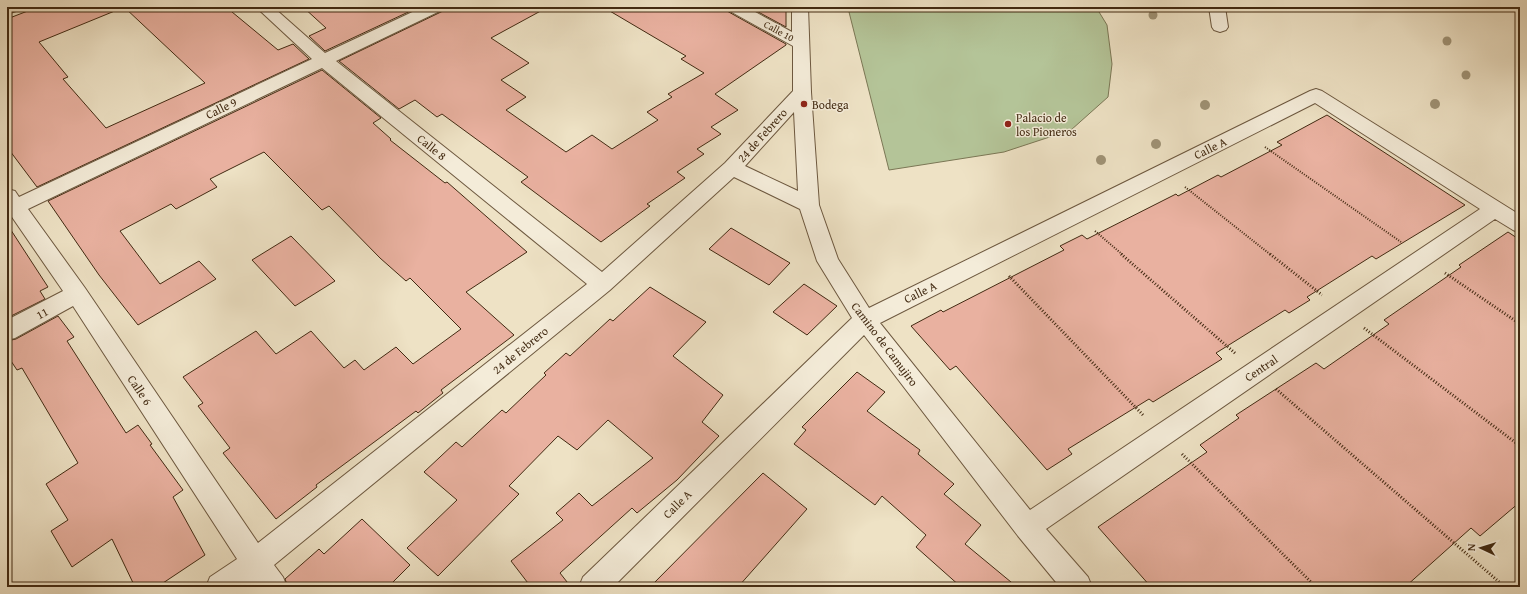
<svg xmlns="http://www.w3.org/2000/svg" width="1527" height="594" font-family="'Gentium Book Plus',serif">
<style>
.green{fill:#b4c498;stroke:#7b7755}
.building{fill:#e9b1a0;stroke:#422a12}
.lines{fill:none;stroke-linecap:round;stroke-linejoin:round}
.minor-casing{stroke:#6d583f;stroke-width:2}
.path-far1{stroke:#422a12;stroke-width:2;stroke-dasharray:1 1.5;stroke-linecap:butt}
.path{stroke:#422a12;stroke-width:3;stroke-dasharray:1 2;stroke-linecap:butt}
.minor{fill:#f4ecd9;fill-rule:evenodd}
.tree{fill:#9f9275}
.poi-dot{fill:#8f2418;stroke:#f4ecd9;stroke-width:1.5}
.labels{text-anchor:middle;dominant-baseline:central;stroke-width:3;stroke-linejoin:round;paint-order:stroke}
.far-street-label{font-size:10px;fill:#422a12;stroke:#f4ecd9}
.poi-label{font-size:12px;fill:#422a12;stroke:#f4ecd9;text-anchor:start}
.street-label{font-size:12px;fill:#422a12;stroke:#f4ecd9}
</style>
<rect width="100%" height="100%" fill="#eee2c5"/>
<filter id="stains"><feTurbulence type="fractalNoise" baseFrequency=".005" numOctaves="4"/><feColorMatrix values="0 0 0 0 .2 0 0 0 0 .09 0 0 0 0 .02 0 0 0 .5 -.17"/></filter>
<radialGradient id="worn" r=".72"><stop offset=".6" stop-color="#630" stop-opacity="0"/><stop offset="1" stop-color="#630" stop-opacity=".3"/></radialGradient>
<!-- green -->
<path class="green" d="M 851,7 L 1096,7 L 1107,25 L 1112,64 L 1108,97 L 1071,130 L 1004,152 L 889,170 L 849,12 Z"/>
<!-- building -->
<path class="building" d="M 38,7 L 122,7 L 122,8 L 39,42 L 68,77 L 63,79 L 106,128 L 205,83 L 124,7 L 226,7 L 278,50 L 293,44 L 309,59 L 37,187 L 7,147 L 7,19 Z
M 303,7 L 419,7 L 325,51 L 309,36 L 326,28 Z
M 445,7 L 548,7 L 491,38 L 529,63 L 501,80 L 526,97 L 506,110 L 566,152 L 592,135 L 612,149 L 658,120 L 647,112 L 672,97 L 668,94 L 704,73 L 681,59 L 686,56 L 603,7 L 725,7 L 727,11 L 786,44 L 786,45 L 715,94 L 738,110 L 711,127 L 721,134 L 697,149 L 704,154 L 677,172 L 685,178 L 647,204 L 650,206 L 601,242 L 521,182 L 528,177 L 442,114 L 437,117 L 415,100 L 399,109 L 339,61 L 443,11 Z
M 749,7 L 786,7 L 786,27 Z
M 322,70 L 381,118 L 373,123 L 391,139 L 390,140 L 445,183 L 447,182 L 527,252 L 466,292 L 514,335 L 441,390 L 443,393 L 418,413 L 416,411 L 377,440 L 316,485 L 317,487 L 276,519 L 223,453 L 230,448 L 198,406 L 203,403 L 183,377 L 256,331 L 276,354 L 311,331 L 344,368 L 355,360 L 364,370 L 396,347 L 413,364 L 461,329 L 410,278 L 406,281 L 380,258 L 329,206 L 322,210 L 264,152 L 210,179 L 217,187 L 176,209 L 171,204 L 120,231 L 160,284 L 199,261 L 216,279 L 138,325 L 99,275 L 48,201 Z
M 1327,115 L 1465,205 L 1376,259 L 1372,256 L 1307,297 L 1310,300 L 1289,313 L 1285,310 L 1216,353 L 1222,359 L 1153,402 L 1149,399 L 1068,449 L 1072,454 L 1047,470 L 956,366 L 950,370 L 911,326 L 941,310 L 943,312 L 1064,250 L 1060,246 L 1082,235 L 1087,239 L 1176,194 L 1178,196 L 1218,175 L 1221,177 L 1282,145 L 1277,142 Z
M 7,224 L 48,287 L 40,291 L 45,299 L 7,318 Z
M 731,228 L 790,263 L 769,285 L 709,249 Z
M 1508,232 L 1520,240 L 1520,502 L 1480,536 L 1471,528 L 1405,587 L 1151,587 L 1098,527 L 1207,452 L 1200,445 L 1239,418 L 1236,415 L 1316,363 L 1324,369 L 1389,324 L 1384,320 L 1461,267 L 1459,265 Z
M 291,236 L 335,281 L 295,306 L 252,260 Z
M 804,284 L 837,306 L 807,335 L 773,312 Z
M 650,287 L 706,322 L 673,356 L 723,395 L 702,422 L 719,436 L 677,480 L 637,513 L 632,508 L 560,573 L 571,587 L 531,587 L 511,561 L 563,520 L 556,513 L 579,493 L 592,506 L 653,458 L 608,420 L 577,450 L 558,436 L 509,486 L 519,494 L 438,576 L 407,548 L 457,500 L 424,472 L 456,442 L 462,447 L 502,410 L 506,413 L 546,375 L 544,373 L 566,353 L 570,356 L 610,319 L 613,321 Z
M 58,316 L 74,337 L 67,341 L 126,433 L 138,425 L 152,444 L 150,445 L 183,490 L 173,497 L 205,555 L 157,587 L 135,587 L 112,539 L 72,567 L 51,531 L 68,520 L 46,484 L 78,463 L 22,368 L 17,370 L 7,355 L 7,341 L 16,339 Z
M 857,372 L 885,392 L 867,411 L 920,450 L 918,454 L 954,484 L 944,494 L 981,525 L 965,544 L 1017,587 L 961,587 L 916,547 L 926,535 L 882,496 L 875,505 L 794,444 L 806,430 L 802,427 Z
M 763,473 L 807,509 L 738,587 L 650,587 Z
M 362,519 L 410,565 L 388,587 L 288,587 L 285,579 L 319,549 L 324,554 Z"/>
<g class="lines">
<defs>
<path id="minor" d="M 7,7 L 21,7 L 19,10 L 7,14 Z
M 256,7 L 273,7 L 325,53 L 423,7 L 444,7 L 442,10 L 336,61 L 602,272 L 725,163 L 793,91 L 793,46 L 728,10 L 726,7 L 746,7 L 792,32 L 792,7 L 808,7 L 811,92 L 819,205 L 838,259 L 869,308 L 1310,91 L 1316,89 L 1322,91 L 1520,215 L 1520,233 L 1513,230 L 1495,219 L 1046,529 L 1088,577 L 1092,587 L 1060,587 L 1018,536 L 864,335 L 613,587 L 579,587 L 583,577 L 852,318 L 817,261 L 800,209 L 734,177 L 610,290 L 274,565 L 283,577 L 287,587 L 256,587 L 252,582 L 244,587 L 206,587 L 210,577 L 237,559 L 73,306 L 15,338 L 7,340 L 7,320 L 63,291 L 12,217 L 7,218 L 7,189 L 15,191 L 19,197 L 312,59 ZM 322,68 L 587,284 L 258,543 L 85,288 L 28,209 ZM 1315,103 L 1480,209 L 1030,510 L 880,323 ZM 794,112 L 798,191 L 745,166 Z
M 1209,7 L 1225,7 L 1228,27 L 1226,30 L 1220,32 L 1214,30 L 1212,27 Z"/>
</defs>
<!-- minor casing -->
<use href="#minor" class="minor-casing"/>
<!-- path-far1 -->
<path class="path-far1" d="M 1265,147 L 1401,242
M 1185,187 L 1271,255
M 1095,231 L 1123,255"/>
<!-- path -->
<path class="path" d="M 1121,254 L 1236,354
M 1270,254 L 1322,295
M 1445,273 L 1520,324
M 1009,276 L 1143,415
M 1364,328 L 1520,446
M 1276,389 L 1505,587
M 1182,454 L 1316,587"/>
<!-- minor -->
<use href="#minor" class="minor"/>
</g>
<!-- trees -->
<g class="tree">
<circle cx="1153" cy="15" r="4.5"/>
<circle cx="1447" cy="41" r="4.5"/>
<circle cx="1466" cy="75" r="4.5"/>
<circle cx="1435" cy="104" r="5"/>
<circle cx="1205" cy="105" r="5"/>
<circle cx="1156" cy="144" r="5"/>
<circle cx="1101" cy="160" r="5"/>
</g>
<!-- markers -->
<g class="poi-dot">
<circle cx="804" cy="104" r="4"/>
<circle cx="1008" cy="124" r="4"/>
</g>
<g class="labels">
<!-- far-street labels -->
<g class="far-street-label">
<text transform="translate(779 31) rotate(28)">Calle 10</text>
</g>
<!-- poi labels -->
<g class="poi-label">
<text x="812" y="104">Bodega</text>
<text x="1016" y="117">Palacio de<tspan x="1016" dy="14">los Pioneros</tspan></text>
</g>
<!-- street labels -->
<g class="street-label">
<text transform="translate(221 108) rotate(-26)">Calle 9</text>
<text transform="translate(762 135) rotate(-48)">24 de Febrero</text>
<text transform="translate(432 147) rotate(39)">Calle 8</text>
<text transform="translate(1210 148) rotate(-26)">Calle A</text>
<text transform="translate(920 292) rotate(-26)">Calle A</text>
<text transform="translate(42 313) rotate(-28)">11</text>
<text transform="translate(885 344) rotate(53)">Camino de Camujiro</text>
<text transform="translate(520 350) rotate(-39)">24 de Febrero</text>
<text transform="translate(1261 368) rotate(-34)">Central</text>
<text transform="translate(140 390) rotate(56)">Calle 6</text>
<text transform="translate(677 504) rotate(-45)">Calle A</text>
</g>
</g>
<!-- margin -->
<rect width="1527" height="594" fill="none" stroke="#eee2c5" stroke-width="24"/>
<rect x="8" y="8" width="1511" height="578" fill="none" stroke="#422a12" stroke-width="2"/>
<rect x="12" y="12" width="1503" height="570" fill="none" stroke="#422a12"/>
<!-- north arrow -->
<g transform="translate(1481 548) rotate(274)" stroke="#f4ecd9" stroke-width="3" paint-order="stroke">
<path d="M0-3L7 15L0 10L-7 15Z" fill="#422a12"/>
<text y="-6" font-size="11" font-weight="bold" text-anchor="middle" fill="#422a12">N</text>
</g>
<rect width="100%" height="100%" filter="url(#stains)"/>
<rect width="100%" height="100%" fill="url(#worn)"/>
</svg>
